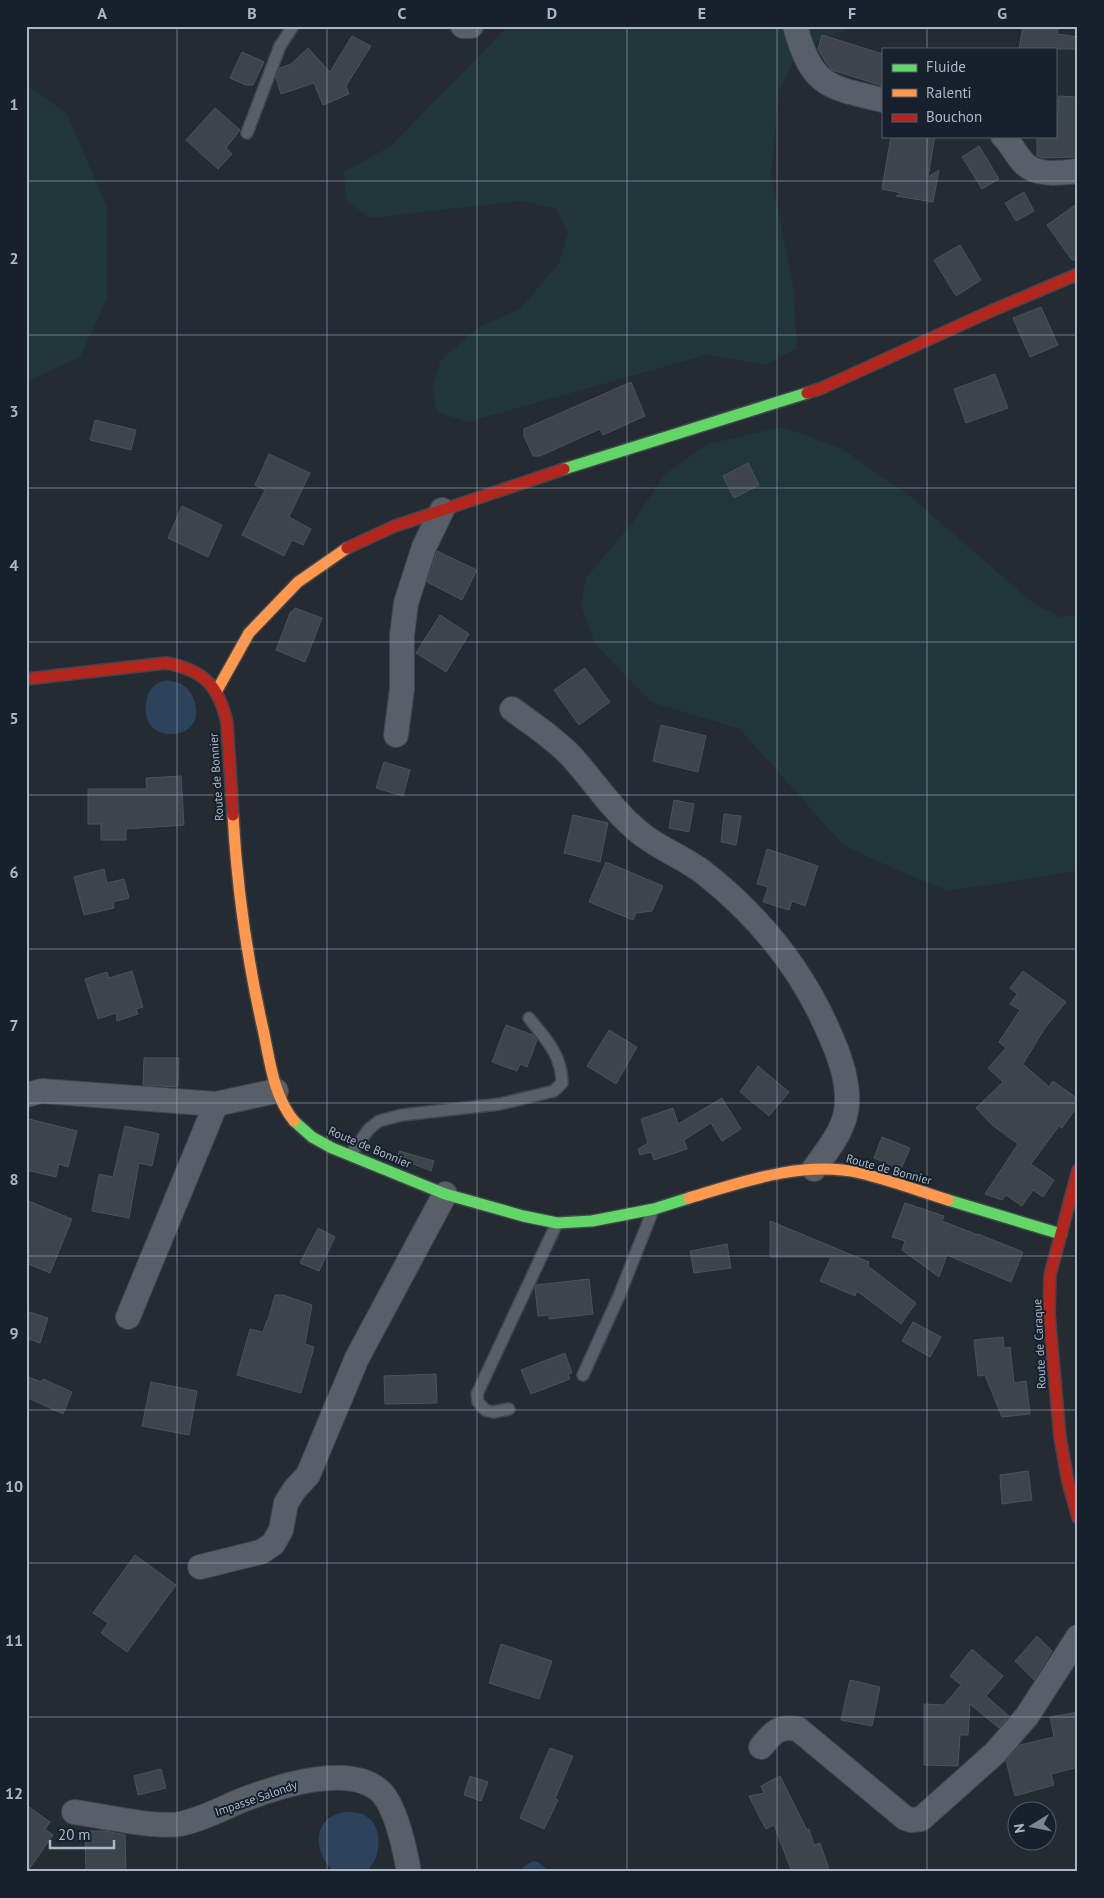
<svg xmlns="http://www.w3.org/2000/svg" width="1104" height="1898" font-family="'PT Sans',sans-serif">
<style>
.green{fill:#213638}
.water{fill:#2c435b}
.building{fill:#3e444b;stroke:#4b525a}
.lines{fill:none;stroke-linecap:round;stroke-linejoin:round}
.lane-casing{stroke:#40464c;stroke-width:14}
.street-casing{stroke:#40464c;stroke-width:26}
.fast-casing{stroke:#40464c;stroke-width:14}
.slow-casing{stroke:#40464c;stroke-width:14}
.jam-casing{stroke:#40464c;stroke-width:14}
.lane{stroke:#585f68;stroke-width:11}
.street{stroke:#585f68;stroke-width:24}
.fast{stroke:#63d668;stroke-width:11}
.slow{stroke:#ff974d;stroke-width:11}
.jam{stroke:#b3261e;stroke-width:11}
.grid{fill:none;stroke:#abb7c6;stroke-width:1;stroke-opacity:0.55}
.labels{text-anchor:middle;dominant-baseline:central;stroke-width:4;stroke-linejoin:round;paint-order:stroke}
.street-label{font-size:12px;fill:#abb7c6;stroke:#17212d}
.neatline{fill:none;stroke:#abb7c6;stroke-width:2}
.grid-label{font-size:16px;text-anchor:middle;font-weight:bold;fill:#abb7c6}
</style>
<rect width="100%" height="100%" fill="#242b32"/>
<!-- green -->
<path class="green" d="M 508,26 L 853,26 L 799,50 L 779,90 L 771,175 L 794,291 L 797,348 L 766,365 L 706,355 L 468,422 L 437,412 L 432,387 L 441,360 L 477,328 L 520,309 L 559,263 L 568,232 L 556,208 L 519,201 L 370,218 L 346,201 L 344,172 L 392,145 Z
M 26,84 L 67,114 L 107,207 L 107,299 L 80,357 L 26,382 Z
M 782,427 L 841,448 L 910,496 L 1032,602 L 1060,617 L 1078,615 L 1078,871 L 948,891 L 890,867 L 843,845 L 740,729 L 651,702 L 595,644 L 581,605 L 586,578 L 633,522 L 665,474 L 708,444 Z"/>
<!-- water -->
<path class="water" d="M 168,680 C 173,682 179,682 183,685 C 196,694 202,717 189,728 C 180,736 162,736 153,728 C 142,719 144,694 154,686 C 158,682 163,681 168,680 Z
M 344,1812 C 354,1812 363,1812 370,1819 C 384,1832 380,1862 365,1872 L 334,1872 C 319,1858 311,1833 329,1818 C 333,1815 340,1813 344,1812 Z
M 533,1861 L 538,1862 L 550,1872 L 519,1872 L 523,1867 Z"/>
<!-- building -->
<path class="building" d="M 1023,26 L 1040,26 L 1058,29 L 1057,34 L 1078,37 L 1078,49 L 1019,49 Z
M 822,35 L 883,54 L 883,86 L 832,70 L 826,63 L 818,49 Z
M 352,36 L 371,46 L 346,86 L 349,94 L 323,105 L 314,83 L 281,94 L 276,78 L 280,68 L 291,64 L 308,48 L 330,72 Z
M 242,52 L 264,62 L 253,85 L 246,85 L 230,78 Z
M 1059,96 L 1078,97 L 1076,157 L 1043,158 L 1037,156 L 1037,136 L 1056,135 Z
M 215,108 L 240,130 L 226,148 L 232,154 L 218,169 L 186,140 Z
M 891,136 L 935,136 L 928,177 L 939,170 L 933,202 L 896,196 L 901,193 L 882,189 Z
M 979,146 L 999,179 L 982,189 L 962,157 Z
M 1024,192 L 1034,211 L 1016,221 L 1005,203 Z
M 1078,203 L 1078,259 L 1072,260 L 1047,225 Z
M 960,245 L 981,280 L 956,296 L 934,260 Z
M 1041,307 L 1058,345 L 1030,357 L 1013,318 Z
M 995,374 L 1008,408 L 966,423 L 954,389 Z
M 631,382 L 645,416 L 603,435 L 600,429 L 540,456 L 533,456 L 524,436 L 524,429 Z
M 95,420 L 136,430 L 131,450 L 90,440 Z
M 269,454 L 310,473 L 289,517 L 311,529 L 303,545 L 292,540 L 284,556 L 242,535 L 265,490 L 255,485 Z
M 748,463 L 759,485 L 734,498 L 723,476 Z
M 182,506 L 222,525 L 208,557 L 168,538 Z
M 437,551 L 477,570 L 462,600 L 427,582 Z
M 295,608 L 322,618 L 305,662 L 276,650 L 290,613 Z
M 440,615 L 469,634 L 446,672 L 416,653 Z
M 585,668 L 610,702 L 579,725 L 554,690 Z
M 661,725 L 706,736 L 698,772 L 653,761 Z
M 384,762 L 410,770 L 403,796 L 376,788 Z
M 181,776 L 184,825 L 126,829 L 126,840 L 101,840 L 101,824 L 88,824 L 88,789 L 147,789 L 146,778 Z
M 674,800 L 694,804 L 689,832 L 669,828 Z
M 724,814 L 741,816 L 736,845 L 721,842 Z
M 573,815 L 608,823 L 600,862 L 564,853 Z
M 767,849 L 818,866 L 805,906 L 792,901 L 789,910 L 763,902 L 768,887 L 757,884 Z
M 606,862 L 663,886 L 652,911 L 636,913 L 633,920 L 589,902 Z
M 104,869 L 107,883 L 124,879 L 129,898 L 113,902 L 114,908 L 84,915 L 74,877 Z
M 132,971 L 143,1007 L 136,1009 L 138,1014 L 117,1021 L 116,1013 L 98,1019 L 85,979 L 107,972 L 109,978 Z
M 1023,971 L 1066,1002 L 1045,1028 L 1023,1064 L 1049,1087 L 1053,1081 L 1078,1099 L 1078,1105 L 1062,1128 L 1059,1126 L 1031,1164 L 1054,1180 L 1043,1197 L 1033,1190 L 1022,1206 L 1006,1195 L 1002,1200 L 985,1194 L 1018,1144 L 992,1125 L 976,1108 L 1003,1082 L 988,1068 L 1006,1048 L 999,1042 L 1020,1010 L 1010,1004 L 1017,994 L 1010,988 Z
M 506,1025 L 533,1035 L 537,1040 L 527,1067 L 520,1064 L 517,1071 L 492,1062 Z
M 609,1030 L 637,1047 L 616,1084 L 587,1066 Z
M 144,1058 L 179,1058 L 178,1087 L 143,1085 Z
M 758,1066 L 789,1092 L 769,1116 L 740,1092 Z
M 722,1098 L 741,1129 L 722,1141 L 711,1123 L 684,1140 L 687,1149 L 654,1160 L 651,1152 L 640,1155 L 638,1149 L 648,1143 L 641,1119 L 673,1108 L 678,1124 Z
M 29,1119 L 77,1131 L 68,1167 L 59,1164 L 56,1177 L 26,1170 L 26,1129 Z
M 125,1126 L 159,1134 L 152,1166 L 139,1163 L 129,1218 L 92,1211 L 99,1174 L 113,1177 Z
M 882,1137 L 910,1148 L 901,1169 L 874,1158 Z
M 399,1151 L 434,1161 L 431,1171 L 398,1158 Z
M 26,1200 L 72,1219 L 50,1273 L 26,1263 Z
M 905,1203 L 944,1216 L 942,1221 L 978,1235 L 978,1234 L 1023,1252 L 1011,1282 L 947,1255 L 939,1277 L 902,1250 L 905,1241 L 892,1237 Z
M 770,1221 L 869,1262 L 868,1266 L 916,1303 L 901,1324 L 857,1291 L 855,1296 L 820,1281 L 831,1257 L 770,1257 Z
M 318,1228 L 335,1237 L 319,1271 L 300,1263 Z
M 727,1244 L 731,1268 L 694,1273 L 690,1251 Z
M 589,1279 L 593,1314 L 549,1319 L 549,1315 L 538,1316 L 535,1288 L 536,1285 Z
M 275,1295 L 283,1295 L 312,1305 L 305,1344 L 314,1347 L 301,1393 L 237,1375 L 250,1329 L 263,1332 L 267,1320 L 268,1320 Z
M 26,1311 L 48,1318 L 40,1343 L 26,1338 Z
M 913,1322 L 941,1337 L 930,1357 L 902,1341 Z
M 1003,1337 L 1004,1348 L 1010,1347 L 1014,1383 L 1026,1381 L 1030,1414 L 1002,1417 L 985,1375 L 978,1376 L 974,1340 Z
M 565,1353 L 572,1373 L 568,1374 L 570,1379 L 531,1394 L 521,1370 Z
M 436,1374 L 437,1403 L 385,1404 L 384,1376 Z
M 26,1376 L 41,1382 L 43,1379 L 72,1392 L 63,1414 L 26,1397 Z
M 151,1382 L 197,1391 L 189,1435 L 142,1426 Z
M 1028,1471 L 1032,1500 L 1002,1504 L 1000,1475 Z
M 135,1555 L 176,1585 L 127,1652 L 101,1633 L 108,1623 L 93,1613 Z
M 1037,1636 L 1052,1651 L 1034,1680 L 1015,1661 Z
M 501,1644 L 552,1661 L 539,1699 L 489,1683 Z
M 972,1649 L 1003,1676 L 986,1696 L 1009,1716 L 999,1728 L 970,1704 L 968,1735 L 960,1735 L 958,1766 L 924,1765 L 924,1704 L 944,1705 L 961,1685 L 950,1676 Z
M 850,1680 L 880,1687 L 872,1726 L 841,1720 Z
M 1078,1712 L 1078,1767 L 1051,1774 L 1054,1785 L 1015,1796 L 1006,1761 L 1020,1745 L 1054,1737 L 1050,1717 Z
M 550,1748 L 573,1756 L 555,1799 L 558,1800 L 544,1829 L 520,1818 Z
M 161,1769 L 166,1788 L 138,1795 L 134,1776 Z
M 470,1776 L 488,1782 L 481,1801 L 464,1795 Z
M 780,1776 L 807,1830 L 809,1829 L 814,1845 L 820,1843 L 830,1872 L 792,1872 L 774,1825 L 766,1829 L 760,1818 L 749,1796 L 764,1793 L 761,1786 Z
M 26,1805 L 50,1822 L 45,1829 L 53,1835 L 27,1872 Z
M 85,1831 L 105,1831 L 125,1835 L 126,1872 L 86,1872 Z"/>
<g class="lines">
<defs>
<path id="lane" d="M 247,133 L 280,46 L 293,26
M 350,1155 L 369,1129 L 379,1121 L 402,1115 L 500,1104 L 554,1091 L 562,1083 C 562,1055 545,1038 529,1018
M 583,1375 L 619,1296 L 653,1210
M 509,1409 L 493,1412 L 485,1410 L 478,1402 L 477,1394 L 557,1223"/>
<path id="street" d="M 463,26 L 471,26
M 795,26 C 812,86 826,87 883,100
M 1003,136 C 1011,144 1015,153 1022,161 C 1034,177 1061,173 1078,171
M 512,709 C 532,724 554,738 571,756 C 594,781 612,810 639,832 C 658,848 683,857 703,872 C 759,916 804,972 831,1037 C 840,1057 848,1080 847,1103 C 846,1129 828,1149 814,1169
M 396,735 L 402,689 L 402,635 L 406,603 L 424,547 L 442,510
M 26,1095 L 42,1091 L 216,1104 L 276,1091
M 128,1317 L 216,1104
M 200,1567 L 261,1552 L 273,1544 L 281,1530 L 286,1503 L 295,1489 L 308,1475 L 357,1358 L 445,1194
M 761,1747 C 774,1732 777,1726 798,1729 L 905,1818 L 911,1820 L 921,1819 L 995,1753 L 1027,1716 L 1078,1637
M 74,1812 C 103,1816 153,1828 180,1824 C 201,1820 221,1809 240,1801 C 276,1787 351,1761 382,1793 C 397,1810 405,1850 409,1872"/>
<path id="fast" d="M 564,469 L 807,393
M 294,1121 L 312,1137 L 332,1148 L 445,1194 L 523,1216 L 557,1223 L 592,1221 L 654,1209 L 689,1198
M 948,1200 L 1061,1234"/>
<path id="slow" d="M 216,692 L 249,633 L 298,582 L 347,548
M 233,815 C 237,887 247,959 263,1029 C 270,1061 273,1095 294,1121
M 689,1198 C 742,1182 804,1160 860,1173 C 890,1180 919,1191 948,1200"/>
<path id="jam" d="M 807,393 L 822,388 L 991,311 L 1078,274
M 347,548 L 395,526 L 564,469
M 26,679 L 166,663 C 204,670 219,686 227,723 L 233,815
M 1078,1170 L 1050,1275 L 1049,1314 L 1060,1437 L 1068,1482 L 1078,1518"/>
</defs>
<!-- lane casing -->
<use href="#lane" class="lane-casing"/>
<!-- street casing -->
<use href="#street" class="street-casing"/>
<!-- fast casing -->
<use href="#fast" class="fast-casing"/>
<!-- slow casing -->
<use href="#slow" class="slow-casing"/>
<!-- jam casing -->
<use href="#jam" class="jam-casing"/>
<!-- lane -->
<use href="#lane" class="lane"/>
<!-- street -->
<use href="#street" class="street"/>
<!-- fast -->
<use href="#fast" class="fast"/>
<!-- slow -->
<use href="#slow" class="slow"/>
<!-- jam -->
<use href="#jam" class="jam"/>
</g>
<!-- grid -->
<path class="grid" d="M 177,26 L 177,1872M 327,26 L 327,1872M 477,26 L 477,1872M 627,26 L 627,1872M 777,26 L 777,1872M 927,26 L 927,49M 927,136 L 927,1872M 26,181 L 1078,181M 26,335 L 1078,335M 26,488 L 1078,488M 26,642 L 1078,642M 26,795 L 1078,795M 26,949 L 1078,949M 26,1103 L 1078,1103M 26,1256 L 1078,1256M 26,1410 L 1078,1410M 26,1563 L 1078,1563M 26,1717 L 1078,1717"/>
<g class="labels">
<!-- street labels -->
<g class="street-label">
<text transform="translate(216 777) rotate(-94)">Route de Bonnier</text>
<text transform="translate(370 1147) rotate(23)">Route de Bonnier</text>
<text transform="translate(889 1169) rotate(15)">Route de Bonnier</text>
<text transform="translate(1039 1344) rotate(-93)">Route de Caraque</text>
<text transform="translate(256 1798) rotate(-19)">Impasse Salondy</text>
</g>
</g>
<!-- border -->
<rect width="1104" height="1898" fill="none" stroke="#17212d" stroke-width="55"/>
<!-- legend -->
<rect x="882" y="48" width="175" height="90" fill="#17212d" stroke="#525d6a"/>
<rect x="892" y="64" width="25" height="8" fill="#63d668" stroke="#525d6a"/>
<text x="926" y="72" font-size="15" fill="#abb7c6">Fluide</text>
<rect x="892" y="89" width="25" height="8" fill="#ff974d" stroke="#525d6a"/>
<text x="926" y="98" font-size="15" fill="#abb7c6">Ralenti</text>
<rect x="892" y="114" width="25" height="8" fill="#b3261e" stroke="#525d6a"/>
<text x="926" y="122" font-size="15" fill="#abb7c6">Bouchon</text>
<!-- north arrow -->
<g transform="translate(1032 1826) rotate(260)"><circle r="24" fill="#17212d" stroke="#525d6a"/>
<path d="M0-4L9 19L0 12L-9 19Z" fill="#7c8692"/>
<text y="-8" font-size="14" font-weight="bold" text-anchor="middle" fill="#abb7c6">N</text>
</g>
<!-- scale -->
<path d="M50 1840v8h64v-8" fill="none" stroke="#abb7c6" stroke-width="2.5"/>
<text x="58" y="1840" font-size="15" fill="#abb7c6" stroke="#17212d" stroke-width="4" paint-order="stroke">20 m</text>
<rect x="28" y="28" width="1048" height="1842" class="neatline"/>
<g class="grid-label">
<text x="102" y="19">A</text>
<text x="252" y="19">B</text>
<text x="402" y="19">C</text>
<text x="552" y="19">D</text>
<text x="702" y="19">E</text>
<text x="852" y="19">F</text>
<text x="1002" y="19">G</text>
<text x="14" y="110">1</text>
<text x="14" y="264">2</text>
<text x="14" y="417">3</text>
<text x="14" y="571">4</text>
<text x="14" y="724">5</text>
<text x="14" y="878">6</text>
<text x="14" y="1031">7</text>
<text x="14" y="1185">8</text>
<text x="14" y="1339">9</text>
<text x="14" y="1492">10</text>
<text x="14" y="1646">11</text>
<text x="14" y="1799">12</text>
</g>
</svg>
